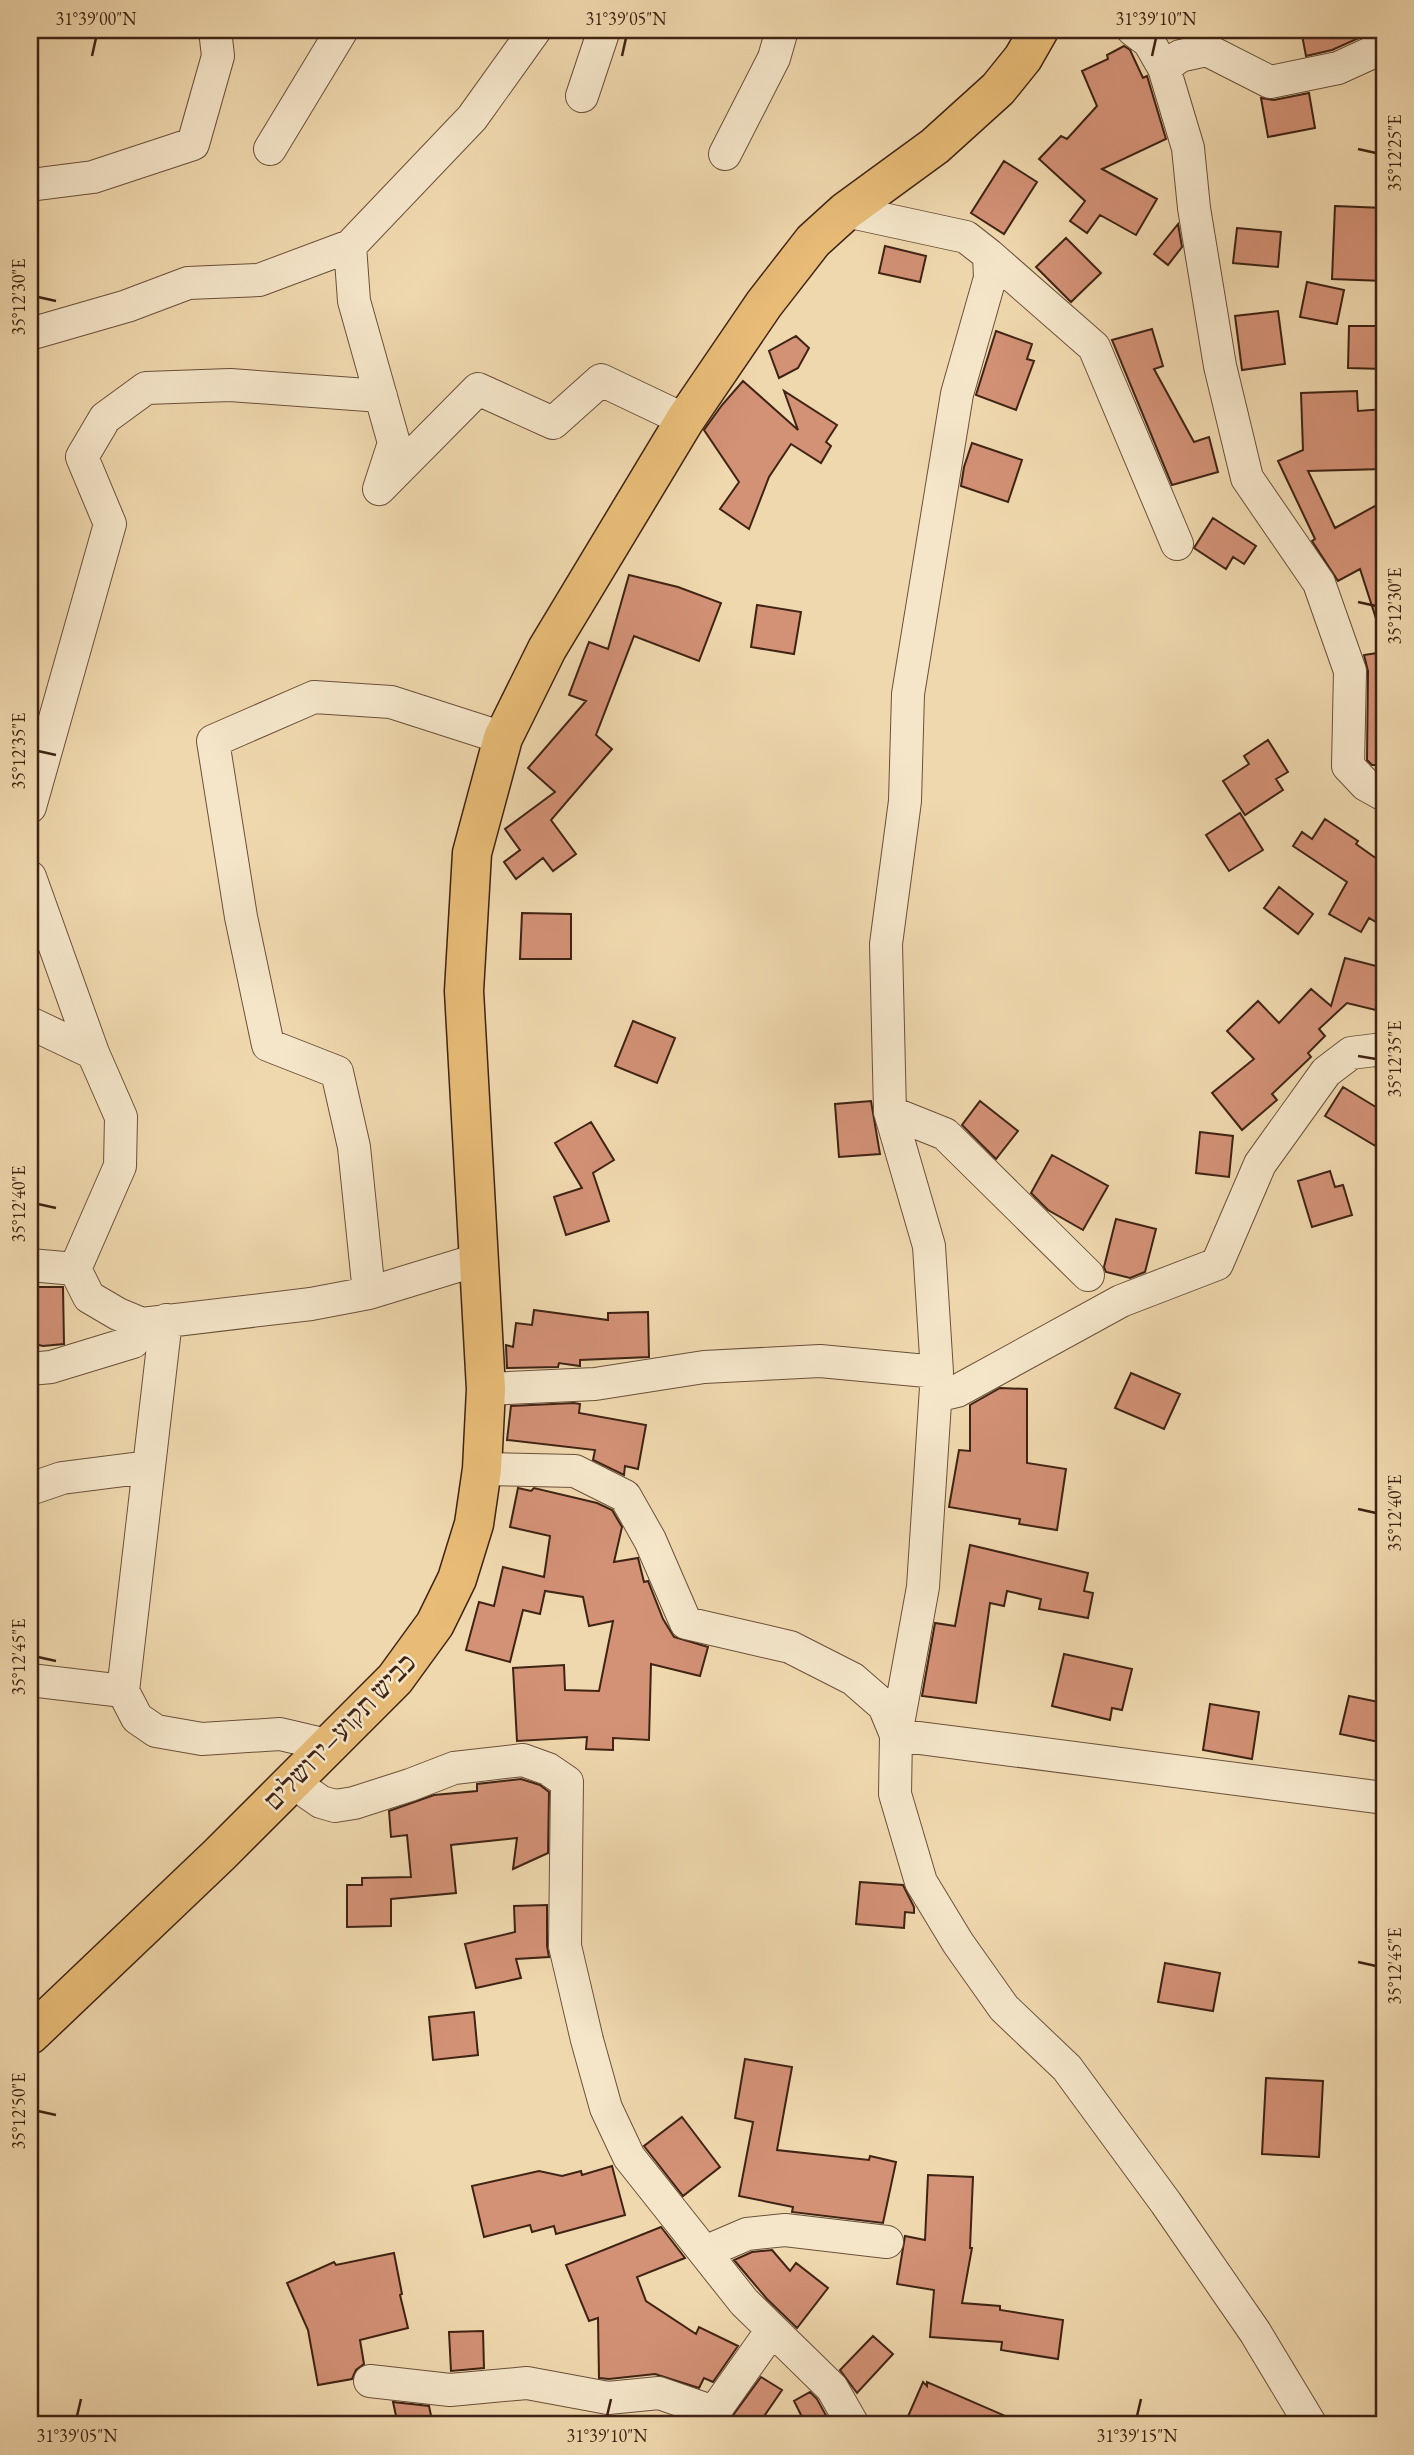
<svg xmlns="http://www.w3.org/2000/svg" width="1414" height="2455" font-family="'EB Garamond','Frank Ruhl Libre',serif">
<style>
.building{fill:#d39176;stroke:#3f2314;stroke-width:2}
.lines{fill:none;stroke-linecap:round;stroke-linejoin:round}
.minor-casing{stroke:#6b503a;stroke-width:34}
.major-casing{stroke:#3f2314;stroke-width:41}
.minor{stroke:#f5e6ca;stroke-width:32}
.major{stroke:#e8bc77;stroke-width:38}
.ticks{fill:none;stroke:#3f2314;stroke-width:2.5}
.labels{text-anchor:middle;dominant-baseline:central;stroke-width:5;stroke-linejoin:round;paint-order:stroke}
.street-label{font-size:28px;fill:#3f2314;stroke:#f5e6ca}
.neatline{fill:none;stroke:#3f2314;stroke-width:2.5}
.ticks-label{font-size:18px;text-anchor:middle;fill:#3f2314}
</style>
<rect width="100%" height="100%" fill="#f0d8ae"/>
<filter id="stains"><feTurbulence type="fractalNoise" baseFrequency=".00286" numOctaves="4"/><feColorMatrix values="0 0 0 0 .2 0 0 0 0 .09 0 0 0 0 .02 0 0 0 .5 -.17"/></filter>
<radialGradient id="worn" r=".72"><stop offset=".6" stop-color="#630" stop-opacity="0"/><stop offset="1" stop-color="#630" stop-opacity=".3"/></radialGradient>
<!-- building -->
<path class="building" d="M 1301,30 L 1357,30 L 1359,38 L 1332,50 L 1306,56 Z
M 1124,46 L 1130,50 L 1143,78 L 1147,76 L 1166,139 L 1102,169 L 1157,199 L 1136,235 L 1100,215 L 1087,233 L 1070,221 L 1085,201 L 1039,159 L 1061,136 L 1067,139 L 1097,106 L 1082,71 L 1108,59 L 1107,55 Z
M 1309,93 L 1315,128 L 1268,137 L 1261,98 L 1274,100 Z
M 1004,161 L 1037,182 L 1004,234 L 971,213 Z
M 1335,206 L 1384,208 L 1384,281 L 1332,279 Z
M 1178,224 L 1182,247 L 1168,265 L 1154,254 Z
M 1237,228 L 1281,232 L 1278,267 L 1233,263 Z
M 1066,238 L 1101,273 L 1071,302 L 1036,267 Z
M 885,246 L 926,256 L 920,282 L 879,273 Z
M 1307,282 L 1344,290 L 1337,324 L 1300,317 Z
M 1278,311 L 1285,364 L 1242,370 L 1235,316 Z
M 1349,326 L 1384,326 L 1384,369 L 1348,368 Z
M 1152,329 L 1163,366 L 1154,369 L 1194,442 L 1209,437 L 1218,472 L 1172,485 L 1112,340 Z
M 996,331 L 1032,344 L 1027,359 L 1034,361 L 1016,410 L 976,395 Z
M 796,336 L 809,348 L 798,368 L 779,378 L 769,351 Z
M 743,381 L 798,430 L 784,391 L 837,425 L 826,442 L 831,446 L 821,463 L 791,444 L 769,477 L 749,529 L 720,509 L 739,482 L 704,430 L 722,405 Z
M 1357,391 L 1358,411 L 1384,409 L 1384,469 L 1308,471 L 1335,528 L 1384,501 L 1384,633 L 1381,634 L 1360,569 L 1338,581 L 1312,541 L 1315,539 L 1278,461 L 1303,450 L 1301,393 Z
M 972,443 L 1022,460 L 1008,502 L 961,486 L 964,467 Z
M 1213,518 L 1256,546 L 1244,564 L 1233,557 L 1226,569 L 1194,548 Z
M 629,575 L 678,587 L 721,603 L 699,661 L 634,636 L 596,735 L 612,749 L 551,820 L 576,854 L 553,871 L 543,858 L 516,879 L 504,862 L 520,850 L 505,829 L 555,792 L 528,768 L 586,701 L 569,695 L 589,642 L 608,649 Z
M 757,605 L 801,612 L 794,654 L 751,647 Z
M 1384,652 L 1384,765 L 1372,765 L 1367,760 L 1368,671 L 1364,655 Z
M 1268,740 L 1288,772 L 1276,779 L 1283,790 L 1245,815 L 1223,781 L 1249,764 L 1244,756 Z
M 1240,813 L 1263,850 L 1229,871 L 1206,835 Z
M 1325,819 L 1358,841 L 1356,844 L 1384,864 L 1384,927 L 1369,918 L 1361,932 L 1329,914 L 1347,882 L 1293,846 L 1302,832 L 1312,839 Z
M 1279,887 L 1313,914 L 1298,934 L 1264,908 Z
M 522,913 L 571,914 L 571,959 L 520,959 Z
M 1345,958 L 1384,968 L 1384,1012 L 1347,1003 L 1319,1029 L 1325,1036 L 1308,1053 L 1311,1057 L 1272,1094 L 1277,1100 L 1242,1130 L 1212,1093 L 1254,1059 L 1227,1031 L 1258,1001 L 1279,1023 L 1311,989 L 1331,1006 Z
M 633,1021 L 675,1038 L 657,1083 L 615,1066 Z
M 1343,1087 L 1384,1112 L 1384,1151 L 1325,1116 Z
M 871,1101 L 880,1154 L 839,1157 L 835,1104 Z
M 980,1101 L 1018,1131 L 996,1159 L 962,1125 Z
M 591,1122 L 614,1160 L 593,1173 L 609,1221 L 566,1235 L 554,1197 L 582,1188 L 555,1143 Z
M 1200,1132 L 1233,1136 L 1229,1177 L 1196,1173 Z
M 1052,1155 L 1108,1186 L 1083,1230 L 1048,1210 L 1031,1193 Z
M 1330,1171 L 1335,1187 L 1343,1185 L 1352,1215 L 1312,1227 L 1298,1181 Z
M 1116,1219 L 1156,1229 L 1145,1272 L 1130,1278 L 1106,1272 L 1104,1267 Z
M 30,1287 L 63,1287 L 64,1344 L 43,1346 L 30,1343 Z
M 534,1310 L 608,1320 L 608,1313 L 648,1312 L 649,1357 L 580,1360 L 580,1366 L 559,1363 L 558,1367 L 507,1368 L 506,1345 L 513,1347 L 516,1323 L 532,1325 Z
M 1131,1373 L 1180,1394 L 1164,1429 L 1115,1408 Z
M 1000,1388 L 1027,1389 L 1027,1463 L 1066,1469 L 1057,1530 L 1019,1524 L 1020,1519 L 949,1507 L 959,1450 L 970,1451 L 970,1405 Z
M 574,1403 L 580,1404 L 579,1413 L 646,1425 L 638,1469 L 625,1466 L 624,1475 L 593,1460 L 595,1450 L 507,1440 L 511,1406 Z
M 518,1488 L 531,1491 L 534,1488 L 597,1503 L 612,1510 L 622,1527 L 614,1562 L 638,1558 L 644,1582 L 648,1581 L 663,1619 L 674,1637 L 708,1647 L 700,1676 L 651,1664 L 649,1740 L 613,1738 L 613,1750 L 586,1749 L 587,1737 L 517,1741 L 513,1668 L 564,1665 L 565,1690 L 599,1691 L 613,1621 L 589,1626 L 583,1597 L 545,1591 L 540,1614 L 523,1610 L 510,1662 L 466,1650 L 479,1602 L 494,1606 L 503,1567 L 544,1577 L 550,1536 L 510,1527 Z
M 970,1545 L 1088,1573 L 1084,1591 L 1093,1593 L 1088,1618 L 1039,1609 L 1041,1599 L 1007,1591 L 1004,1606 L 990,1603 L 976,1703 L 922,1696 L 935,1623 L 955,1626 Z
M 1064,1654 L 1132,1669 L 1122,1710 L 1112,1708 L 1110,1720 L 1052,1706 Z
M 1349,1696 L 1384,1703 L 1384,1743 L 1340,1734 Z
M 1210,1704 L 1259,1712 L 1252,1759 L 1203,1750 Z
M 521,1779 L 540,1785 L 549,1792 L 548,1853 L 513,1869 L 517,1838 L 451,1845 L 456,1893 L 391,1899 L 391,1926 L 347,1927 L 347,1885 L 362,1885 L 362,1878 L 411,1877 L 407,1835 L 391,1837 L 389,1811 L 434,1795 L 477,1791 L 477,1784 Z
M 860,1882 L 903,1885 L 914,1907 L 914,1913 L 905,1912 L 904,1928 L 856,1924 Z
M 547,1905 L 547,1946 L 549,1957 L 516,1959 L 521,1978 L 476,1988 L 465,1944 L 515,1932 L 514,1906 Z
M 1165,1963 L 1220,1973 L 1213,2011 L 1158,2002 Z
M 474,2012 L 478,2055 L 433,2060 L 429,2017 Z
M 745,2059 L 792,2067 L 777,2150 L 869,2160 L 870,2156 L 896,2162 L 883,2223 L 792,2212 L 793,2207 L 739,2196 L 753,2122 L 735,2118 Z
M 1266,2078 L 1323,2081 L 1319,2157 L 1262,2154 Z
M 682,2117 L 720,2167 L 683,2196 L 644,2146 Z
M 612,2166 L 625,2215 L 556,2234 L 554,2226 L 532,2232 L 530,2225 L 484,2237 L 472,2186 L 539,2171 L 562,2176 L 581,2171 L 582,2175 Z
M 928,2175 L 973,2177 L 970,2248 L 972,2248 L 962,2303 L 1000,2306 L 1000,2310 L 1063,2320 L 1058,2359 L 1001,2350 L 1002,2342 L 930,2337 L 934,2290 L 897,2284 L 905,2236 L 925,2240 Z
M 661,2227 L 685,2258 L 637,2277 L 646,2301 L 696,2334 L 699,2327 L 738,2346 L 713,2382 L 704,2378 L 699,2388 L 655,2374 L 609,2379 L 599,2378 L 598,2318 L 589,2321 L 566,2265 Z
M 772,2250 L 790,2271 L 796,2263 L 828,2288 L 797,2328 L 767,2299 L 734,2260 L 752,2252 Z
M 394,2253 L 402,2294 L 400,2295 L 408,2328 L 360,2340 L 364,2364 L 356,2370 L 352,2379 L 318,2385 L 308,2330 L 287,2283 L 334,2262 L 336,2265 Z
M 483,2331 L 484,2368 L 451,2371 L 449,2332 Z
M 873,2336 L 893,2354 L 857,2393 L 840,2370 Z
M 761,2377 L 782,2390 L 758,2425 L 726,2425 Z
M 923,2382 L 927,2386 L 927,2382 L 1026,2425 L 917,2425 L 906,2421 Z
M 810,2392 L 817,2399 L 828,2419 L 816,2425 L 806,2425 L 794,2401 Z
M 393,2402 L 429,2406 L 433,2425 L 398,2425 Z"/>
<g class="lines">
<defs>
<path id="minor" d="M 535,30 L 472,118 L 350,246 L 354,301 L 394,443 L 379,489 L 478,389 L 553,423 L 601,380 L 685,420
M 1133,30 L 1149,42 L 1164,68 L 1188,148 L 1194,208 L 1220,366 L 1247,478 L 1319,583 L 1350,671 L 1348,766 L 1366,785 L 1384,795
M 1164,68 L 1180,56 L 1207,50 L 1270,82 L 1338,68 L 1384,47
M 582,96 L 604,30
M 270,149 L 342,30
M 725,154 L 774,58 L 782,30
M 30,185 L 93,177 L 193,144 L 218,56 L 215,30
M 846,211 L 966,237 L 989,255 L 990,278 L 957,394 L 908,694 L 905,801 L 886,944 L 890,1112 L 929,1246 L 937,1372 L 923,1587 L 896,1735 L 1384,1798
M 989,255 L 1094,347 L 1177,544
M 30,334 L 127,306 L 188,283 L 259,280 L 350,246
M 30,807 L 110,524 L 82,457 L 105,418 L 146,388 L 230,385 L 381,396
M 30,877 L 93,1053
M 30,1023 L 93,1053 L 121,1117 L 120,1166 L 75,1269 L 89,1297 L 118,1314 L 142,1324 L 311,1304 L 369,1293 L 480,1259
M 890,1112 L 945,1134 L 1088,1275
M 30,1265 L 75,1269
M 369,1293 L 354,1147 L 337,1072 L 268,1045 L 241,917 L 213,741 L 314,697 L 391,702 L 503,738
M 30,1369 L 51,1367 L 133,1342 L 142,1324
M 486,1389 L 595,1384 L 704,1367 L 820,1361 L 937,1372
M 936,1396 L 957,1391 L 1121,1301 L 1217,1264 L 1260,1164 L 1326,1072 L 1351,1053 L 1375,1050 L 1384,1051
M 482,1469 L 575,1471 L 625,1496 L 650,1540 L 686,1623 L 790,1647 L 853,1679 L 884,1706 L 896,1735 L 895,1794 L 921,1882 L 958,1943 L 1004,2008 L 1067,2068 L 1166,2203 L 1255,2332 L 1311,2425
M 30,1489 L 62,1478 L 148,1467
M 30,1680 L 123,1691 L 137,1718 L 156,1731 L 202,1739 L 280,1734 L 327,1745
M 123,1691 L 166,1320
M 296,1776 L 308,1793 L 321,1802 L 335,1806 L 354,1803 L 410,1785 L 454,1768 L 523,1760 L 548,1769 L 567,1782 L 565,1946 L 587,2040 L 606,2108 L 629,2157 L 744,2302 L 832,2388 L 853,2425
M 705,2252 L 747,2234 L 785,2230 L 887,2242
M 370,2381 L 450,2390 L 527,2383 L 608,2398 L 659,2393 L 714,2412 L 772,2330"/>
<path id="major" d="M 30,2035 L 219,1855 L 395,1679 L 435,1624 L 457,1579 L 474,1524 L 482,1469 L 486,1389 L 464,991 L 472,853 L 503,738 L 547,649 L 685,420 L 764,304 L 813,241 L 846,211 L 935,146 L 998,89 L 1023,58 L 1039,30"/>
</defs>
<!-- minor casing -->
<use href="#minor" class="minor-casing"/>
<!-- major casing -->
<use href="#major" class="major-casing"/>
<!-- minor -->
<use href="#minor" class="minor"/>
<!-- major -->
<use href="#major" class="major"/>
</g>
<!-- ticks -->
<path class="ticks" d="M 92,56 L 96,38M 622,56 L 626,38M 1152,56 L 1156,38M 1358,149 L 1376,153M 38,297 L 56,301M 1358,602 L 1376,606M 38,751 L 56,755M 1358,1056 L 1376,1059M 38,1204 L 56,1208M 1358,1509 L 1376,1513M 38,1657 L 56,1661M 1358,1962 L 1376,1966M 38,2111 L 56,2115M 77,2416 L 81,2399M 607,2416 L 611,2399M 1137,2416 L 1141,2399"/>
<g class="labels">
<!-- street labels -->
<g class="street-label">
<text transform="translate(339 1731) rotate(-46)">כביש תקוע–ירושלים</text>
</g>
</g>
<!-- margin -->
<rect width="1414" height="2455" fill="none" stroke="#f0d8ae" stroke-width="77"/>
<rect x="38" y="38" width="1338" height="2378" class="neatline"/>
<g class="ticks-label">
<text x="96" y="25">31°39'00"N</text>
<text x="626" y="25">31°39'05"N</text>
<text x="1156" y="25">31°39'10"N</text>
<text transform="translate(1395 153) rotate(-90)" y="6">35°12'25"E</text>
<text transform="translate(19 297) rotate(-90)" y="6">35°12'30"E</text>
<text transform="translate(1395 606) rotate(-90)" y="6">35°12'30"E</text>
<text transform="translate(19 751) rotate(-90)" y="6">35°12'35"E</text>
<text transform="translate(1395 1059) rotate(-90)" y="6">35°12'35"E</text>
<text transform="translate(19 1204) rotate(-90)" y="6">35°12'40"E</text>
<text transform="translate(1395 1513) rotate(-90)" y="6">35°12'40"E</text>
<text transform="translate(19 1657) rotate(-90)" y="6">35°12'45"E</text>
<text transform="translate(1395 1966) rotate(-90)" y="6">35°12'45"E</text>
<text transform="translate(19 2111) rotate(-90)" y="6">35°12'50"E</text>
<text x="77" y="2442">31°39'05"N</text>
<text x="607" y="2442">31°39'10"N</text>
<text x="1137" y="2442">31°39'15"N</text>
</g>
<rect width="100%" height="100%" filter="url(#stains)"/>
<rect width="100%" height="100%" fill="url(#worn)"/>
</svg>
